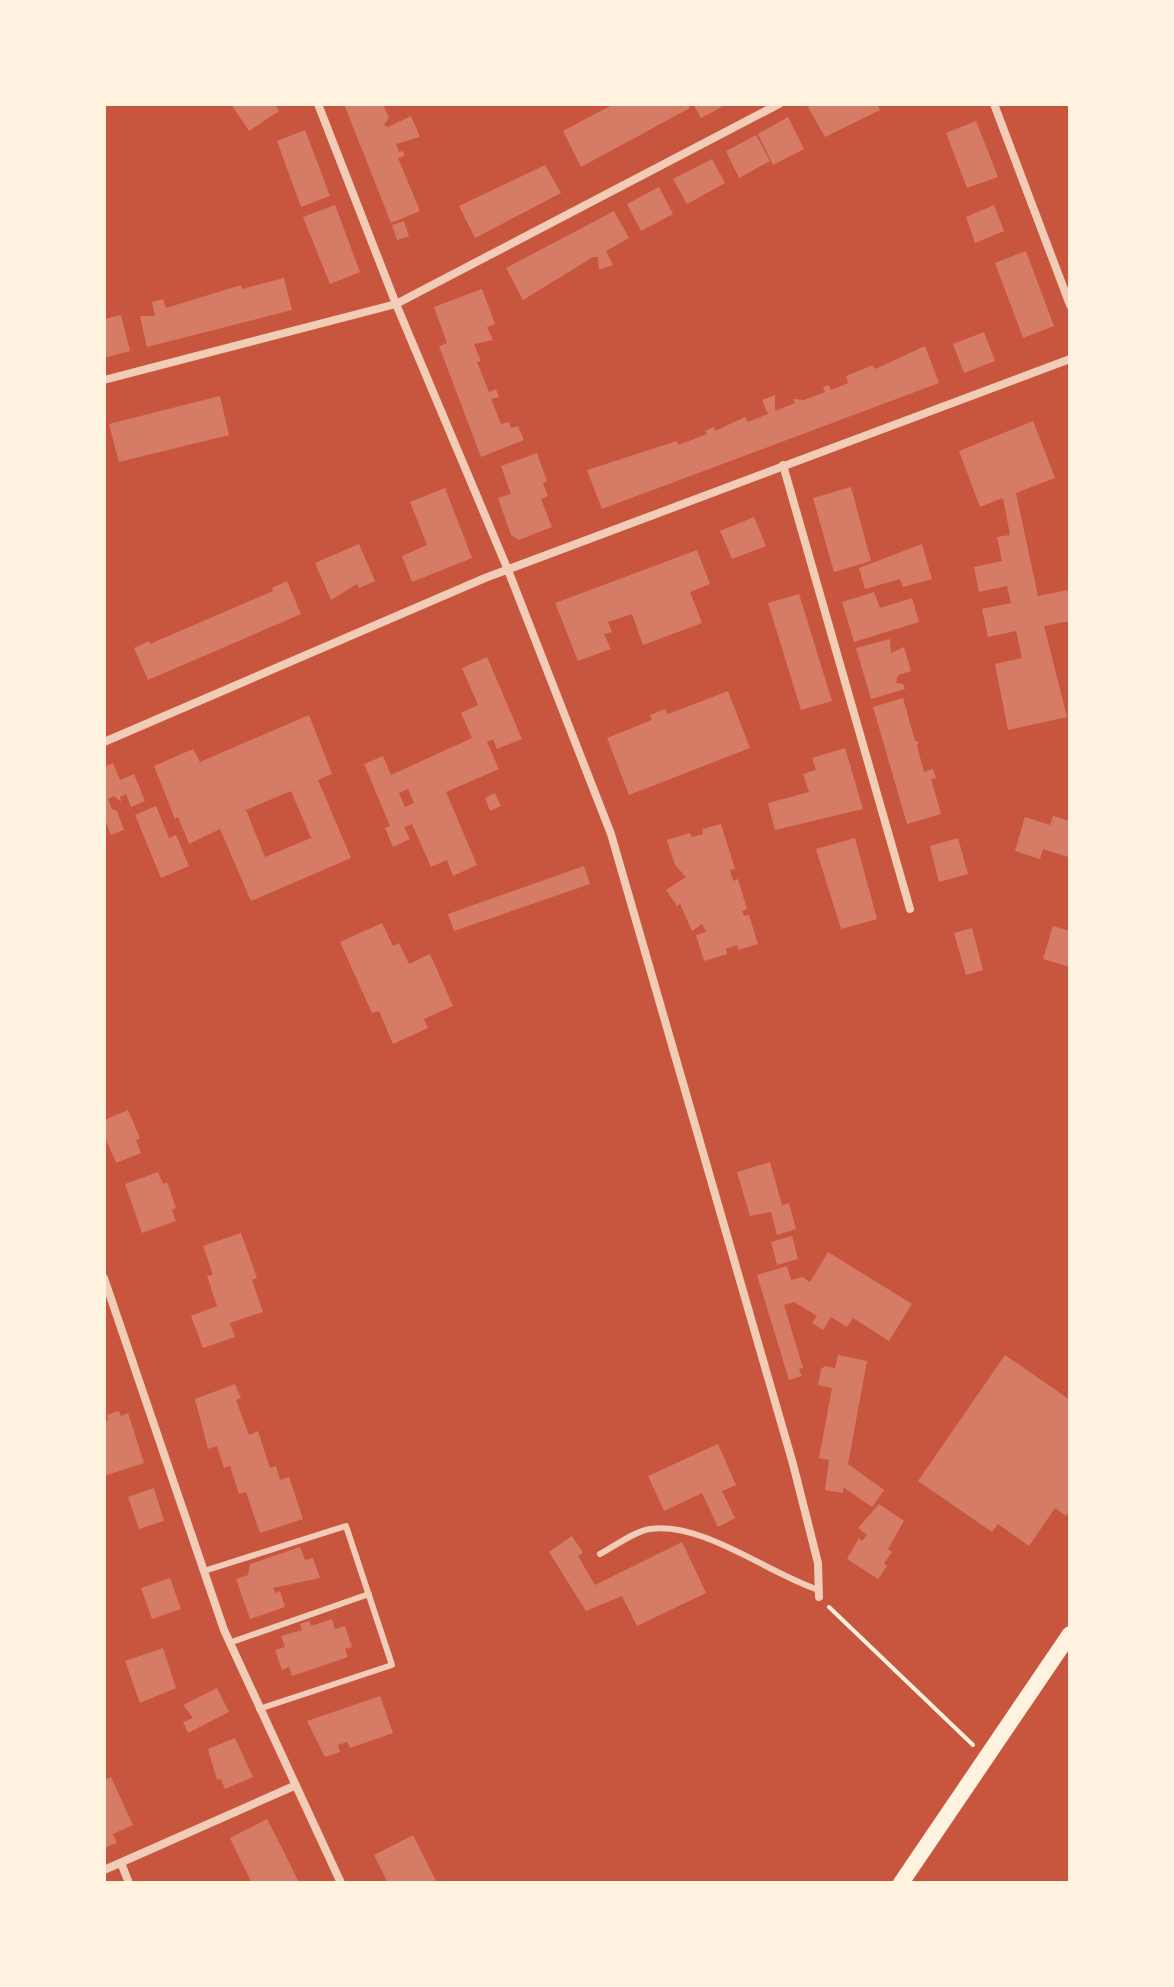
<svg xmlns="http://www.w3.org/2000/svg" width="1174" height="1987" font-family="'Work Sans',sans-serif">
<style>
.building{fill:#d67c66;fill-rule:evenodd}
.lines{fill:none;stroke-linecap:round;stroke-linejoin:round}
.path{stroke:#fff3e0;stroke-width:4}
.service{stroke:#f1ccb7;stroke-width:6}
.minor{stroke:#f1ccb7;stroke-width:8}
.secondary{stroke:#fff3e0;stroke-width:16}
</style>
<rect width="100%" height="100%" fill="#c8553d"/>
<!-- building -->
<path class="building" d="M 231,104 L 275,104 L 279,111 L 249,131 Z
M 344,104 L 383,104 L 389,118 L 384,125 L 388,127 L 411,116 L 420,137 L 396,144 L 399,152 L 403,151 L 404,156 L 398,158 L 420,211 L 391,223 Z
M 614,104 L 688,104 L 690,108 L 581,167 L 563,131 Z
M 693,104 L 727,104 L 701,118 Z
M 813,104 L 877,104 L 880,110 L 825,137 L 808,107 Z
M 788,117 L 804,149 L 773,165 L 758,134 Z
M 976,121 L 998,177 L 967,188 L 946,133 Z
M 305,130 L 330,196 L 301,207 L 277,141 Z
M 756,135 L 770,161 L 739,178 L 726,151 Z
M 712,159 L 725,183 L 687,204 L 673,179 Z
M 545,165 L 561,193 L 475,238 L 459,206 Z
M 659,187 L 673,214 L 641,231 L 627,204 Z
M 335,205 L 360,272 L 330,284 L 303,217 Z
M 994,205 L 1004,231 L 975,243 L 966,217 Z
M 614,211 L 629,238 L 606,251 L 613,265 L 599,270 L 598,257 L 593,257 L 523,300 L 506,268 Z
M 404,221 L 409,236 L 397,240 L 392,225 Z
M 1026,251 L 1054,326 L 1023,338 L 995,263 Z
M 284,278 L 292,310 L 147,347 L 140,316 L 155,316 L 152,302 L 163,299 L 166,308 L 241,285 L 242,289 Z
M 482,289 L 495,324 L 487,327 L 493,340 L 474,344 L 481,361 L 477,362 L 489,392 L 496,389 L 499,397 L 491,399 L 501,424 L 509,422 L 511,428 L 518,426 L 524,440 L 481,457 L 439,346 L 447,343 L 434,307 Z
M 121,315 L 130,351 L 104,358 L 104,319 Z
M 984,332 L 995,361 L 964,373 L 953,344 Z
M 925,346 L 939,383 L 602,509 L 587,470 L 677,441 L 678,445 L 707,434 L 705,431 L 714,427 L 715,431 L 745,417 L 748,422 L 768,414 L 762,400 L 775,395 L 775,411 L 795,403 L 793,399 L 804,400 L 825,392 L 823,387 L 829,385 L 831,390 L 848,383 L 846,376 L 873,365 L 875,369 Z
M 220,396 L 229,435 L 119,462 L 109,424 Z
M 1033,421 L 1055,478 L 1016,493 L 1038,596 L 1067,590 L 1070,599 L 1070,621 L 1044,626 L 1067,717 L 1008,730 L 995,664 L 1022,658 L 1016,631 L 988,637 L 982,609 L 1011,603 L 1007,586 L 979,592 L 974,567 L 1002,561 L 997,537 L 1010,535 L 1003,498 L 980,507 L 959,451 Z
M 537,453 L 547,481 L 543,483 L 548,496 L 541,499 L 552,527 L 519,540 L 511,535 L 498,498 L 511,494 L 501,466 Z
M 851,487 L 871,561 L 834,572 L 813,498 Z
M 445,488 L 472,558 L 412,582 L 402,556 L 427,545 L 410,502 Z
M 754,517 L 766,546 L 732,559 L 720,531 Z
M 359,544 L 375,581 L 359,588 L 357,584 L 331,600 L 315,563 Z
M 922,544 L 932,579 L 903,587 L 900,579 L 865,589 L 859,568 Z
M 697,550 L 710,584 L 690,592 L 702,623 L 643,645 L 632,614 L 608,622 L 612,632 L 604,634 L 611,649 L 578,661 L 555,603 Z
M 287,581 L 301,614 L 148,680 L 134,648 L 149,641 L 150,644 L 273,591 L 272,588 Z
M 874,592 L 880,608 L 912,598 L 919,622 L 854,642 L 842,602 Z
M 799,594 L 832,701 L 801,710 L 768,603 Z
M 890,639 L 891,653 L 904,647 L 911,671 L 898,675 L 896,683 L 903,684 L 905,689 L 871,699 L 856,648 Z
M 487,657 L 522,739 L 497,749 L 493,739 L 487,742 L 499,769 L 446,792 L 477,865 L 453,876 L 447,860 L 431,867 L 412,824 L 404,827 L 410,839 L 393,847 L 385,828 L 390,826 L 364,764 L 383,756 L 391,775 L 472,738 L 461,713 L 478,705 L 462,668 ZM 408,789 L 414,803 L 405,807 L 399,793 Z
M 728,691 L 750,748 L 629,795 L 607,738 L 652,720 L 650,715 L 665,709 L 668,714 Z
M 903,698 L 915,741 L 919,742 L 917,746 L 924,772 L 933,769 L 936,778 L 931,779 L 941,814 L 907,824 L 873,707 Z
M 309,715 L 332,774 L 318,780 L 351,858 L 251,901 L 220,829 L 189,844 L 178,817 L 175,819 L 154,766 L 193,749 L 200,762 ZM 291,791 L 311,838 L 265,857 L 246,810 Z
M 845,748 L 863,809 L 775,830 L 768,803 L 809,792 L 803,774 L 816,770 L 812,758 Z
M 113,763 L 120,780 L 134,774 L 145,801 L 131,807 L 126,794 L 120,797 L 121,802 L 114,796 L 108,799 L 112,809 L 117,811 L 124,830 L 111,835 L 104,818 L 104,767 Z
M 495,793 L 501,806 L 490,811 L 485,798 Z
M 156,806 L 169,838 L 176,835 L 189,866 L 161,878 L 135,815 Z
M 1053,816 L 1070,821 L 1068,857 L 1043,849 L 1040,859 L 1015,851 L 1025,817 L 1050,825 Z
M 721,824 L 735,869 L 730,870 L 733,881 L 738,879 L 747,909 L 742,911 L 744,916 L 749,915 L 758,944 L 738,950 L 737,945 L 726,949 L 727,954 L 704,961 L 696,935 L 706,932 L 702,924 L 692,931 L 680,904 L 677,906 L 666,890 L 686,877 L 675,865 L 667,840 L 690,833 L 692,837 L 703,834 L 702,829 Z
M 855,838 L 877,919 L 841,929 L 816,849 Z
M 958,838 L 968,874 L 939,882 L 930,846 Z
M 584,866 L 590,884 L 454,931 L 448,914 Z
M 382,923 L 393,946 L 399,943 L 409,964 L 430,954 L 453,1006 L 424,1019 L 428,1028 L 393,1044 L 379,1011 L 372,1013 L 340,942 Z
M 1053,926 L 1070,931 L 1070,967 L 1043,959 Z
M 972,928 L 983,970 L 966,975 L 954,933 Z
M 128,1110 L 140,1138 L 136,1140 L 141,1153 L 116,1163 L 104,1135 L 104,1120 Z
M 770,1162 L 782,1205 L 789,1203 L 796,1229 L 777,1235 L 771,1212 L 750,1216 L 737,1172 Z
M 158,1172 L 163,1184 L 167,1182 L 176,1208 L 172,1210 L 176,1221 L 142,1233 L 125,1184 Z
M 241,1233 L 257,1278 L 252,1280 L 263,1312 L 230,1323 L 235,1337 L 203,1348 L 191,1316 L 217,1306 L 207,1276 L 213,1275 L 203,1246 Z
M 792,1236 L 798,1259 L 777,1265 L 771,1242 Z
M 828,1252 L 912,1304 L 889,1341 L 853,1318 L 847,1327 L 831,1317 L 823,1330 L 812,1323 L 817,1316 L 794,1302 L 784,1305 L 803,1368 L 799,1369 L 802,1376 L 789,1380 L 757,1275 L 787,1266 L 791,1280 L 802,1277 L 810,1282 Z
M 838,1355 L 867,1361 L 848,1464 L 884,1490 L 872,1507 L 843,1487 L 843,1493 L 825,1490 L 829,1460 L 819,1458 L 832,1388 L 818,1385 L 821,1369 L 825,1366 L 835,1368 Z
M 1005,1355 L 1070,1400 L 1070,1510 L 1066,1516 L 1055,1508 L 1029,1546 L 998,1524 L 992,1532 L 918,1481 Z
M 235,1384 L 241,1398 L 236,1400 L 249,1435 L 258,1431 L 270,1468 L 276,1466 L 280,1480 L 289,1477 L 303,1519 L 260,1533 L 246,1492 L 239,1494 L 230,1466 L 224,1468 L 217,1446 L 208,1449 L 195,1399 Z
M 119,1411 L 121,1416 L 128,1413 L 144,1463 L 104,1476 L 104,1422 L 108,1420 L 107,1415 Z
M 718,1444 L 736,1485 L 722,1491 L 735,1518 L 718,1527 L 702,1493 L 664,1511 L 648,1476 Z
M 154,1488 L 164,1521 L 139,1529 L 128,1497 Z
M 879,1504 L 904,1521 L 888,1549 L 892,1552 L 884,1563 L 887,1566 L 878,1579 L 847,1559 L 859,1538 L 862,1541 L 867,1535 L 858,1528 Z
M 572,1536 L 583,1553 L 578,1556 L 595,1585 L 682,1542 L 706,1593 L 637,1626 L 622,1596 L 586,1611 L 549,1552 Z
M 300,1547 L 305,1560 L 313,1558 L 320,1578 L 273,1588 L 275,1593 L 280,1591 L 285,1607 L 250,1619 L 236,1579 L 248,1575 L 250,1564 Z
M 170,1578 L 181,1609 L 152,1619 L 141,1588 Z
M 332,1619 L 335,1629 L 345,1626 L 352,1647 L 345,1649 L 348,1657 L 292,1676 L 289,1667 L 282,1670 L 275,1650 L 285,1647 L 281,1636 L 302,1630 L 300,1624 L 309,1621 L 311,1626 Z
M 163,1648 L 176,1688 L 140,1703 L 125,1661 Z
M 217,1688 L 229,1712 L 188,1733 L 183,1722 L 193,1718 L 183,1705 Z
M 380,1696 L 393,1733 L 350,1748 L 347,1742 L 338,1745 L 340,1752 L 325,1757 L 307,1721 Z
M 235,1738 L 253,1777 L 225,1789 L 221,1779 L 217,1780 L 208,1749 Z
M 111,1777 L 133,1825 L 113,1834 L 117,1843 L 104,1848 L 104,1780 Z
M 267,1819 L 285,1854 L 299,1883 L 252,1883 L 238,1855 L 230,1838 Z
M 413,1835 L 437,1883 L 388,1883 L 374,1855 Z"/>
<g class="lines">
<!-- path -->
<path class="path" d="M 829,1607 L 973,1745"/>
<!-- service -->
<path class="service" d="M 600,1554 C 615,1546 635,1531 650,1529 C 704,1522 767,1573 819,1590
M 204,1571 L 346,1526 L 392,1665 L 259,1709
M 229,1643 L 369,1594"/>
<!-- minor -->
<path class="minor" d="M 318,104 L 396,304 L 508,570 L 611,834 L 793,1464 L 818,1563 L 819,1597
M 994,104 L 1070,305
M 104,380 L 396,304 L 779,104
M 783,465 L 910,909
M 104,742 L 485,578 L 1070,359
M 104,1278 L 224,1630 L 341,1883
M 121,1863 L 129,1883
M 104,1870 L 294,1786"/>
<!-- secondary -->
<path class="secondary" d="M 901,1883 L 1070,1634"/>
</g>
<!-- border -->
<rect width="1174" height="1987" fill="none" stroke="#fff3e0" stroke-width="212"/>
</svg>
